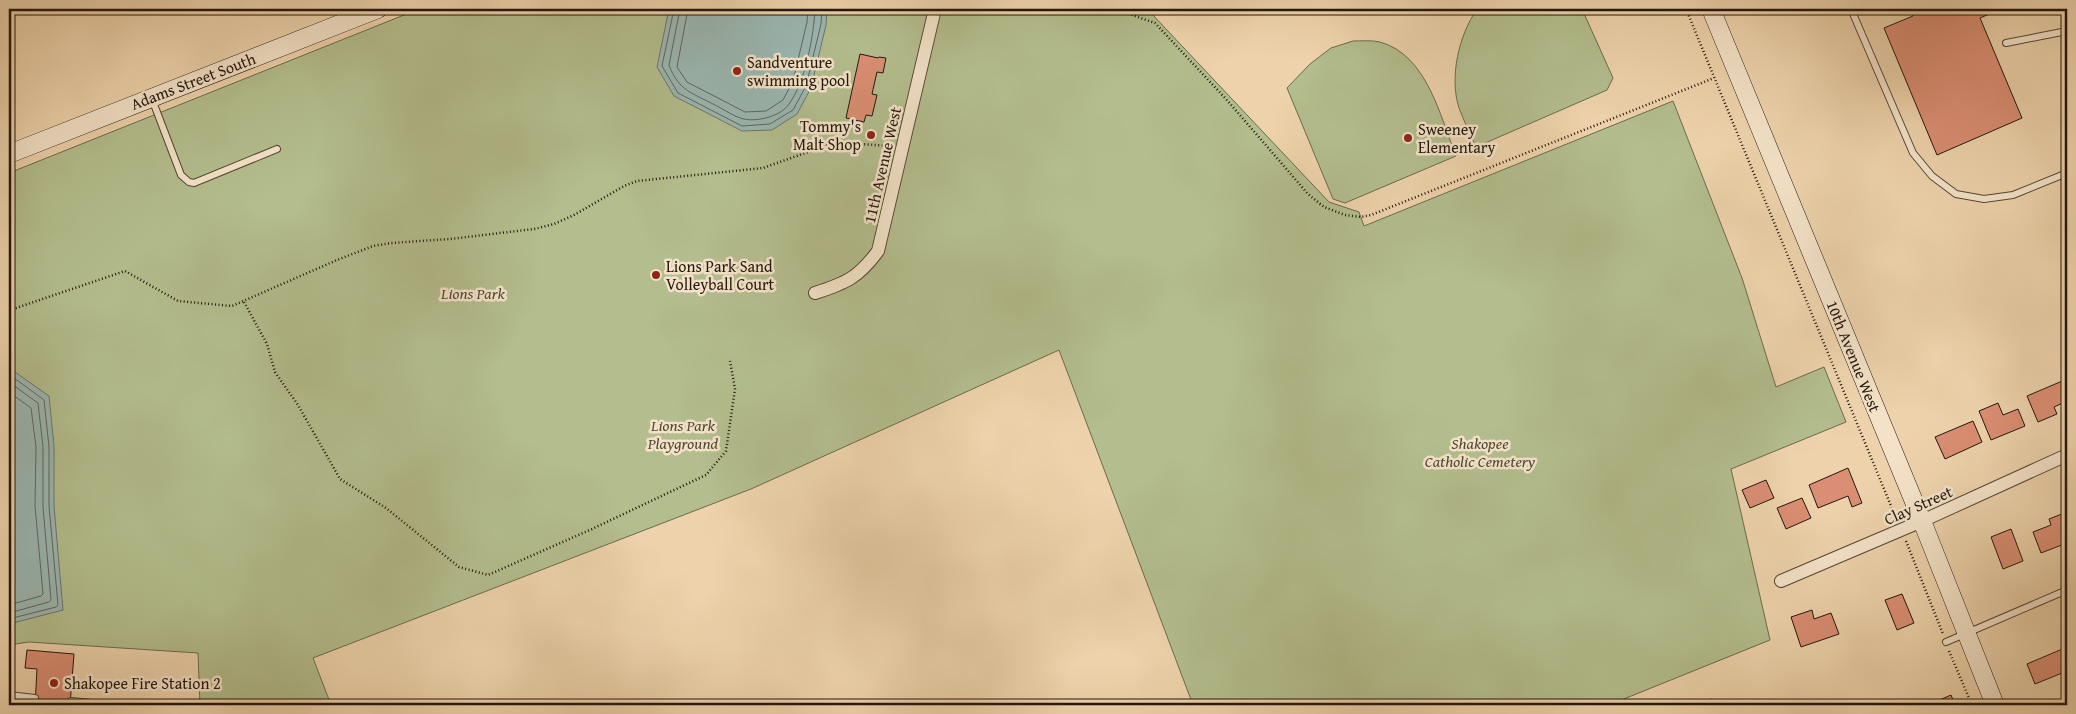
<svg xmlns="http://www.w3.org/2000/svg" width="2076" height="714" font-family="'Gentium Book Plus',serif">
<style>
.green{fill:#b3bd8d;stroke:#6c6a4e}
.water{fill:#9ab6b0;stroke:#6b766f}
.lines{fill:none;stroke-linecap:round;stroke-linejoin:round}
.shore{stroke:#5f665f;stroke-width:1}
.building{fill:#da8e73;stroke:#24170e}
.lane-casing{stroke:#564635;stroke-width:8}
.street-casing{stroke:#564635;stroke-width:14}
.secondary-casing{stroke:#24170e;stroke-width:19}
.path{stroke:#24170e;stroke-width:2.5;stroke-dasharray:1 2.5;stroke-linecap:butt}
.lane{stroke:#f3e2c8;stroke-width:6}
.street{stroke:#f3e2c8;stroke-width:12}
.secondary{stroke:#f3e2c8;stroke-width:18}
.poi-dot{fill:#8f2418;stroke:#f3e2c8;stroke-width:2}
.labels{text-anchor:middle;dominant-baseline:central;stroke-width:5;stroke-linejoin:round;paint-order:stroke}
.poi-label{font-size:16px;fill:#24170e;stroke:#f3e2c8;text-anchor:start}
.street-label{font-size:16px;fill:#24170e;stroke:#f3e2c8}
.park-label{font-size:16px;font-style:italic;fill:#4f4934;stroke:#f3e2c8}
</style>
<rect width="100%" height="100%" fill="#edd2ab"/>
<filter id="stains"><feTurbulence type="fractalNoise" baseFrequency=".004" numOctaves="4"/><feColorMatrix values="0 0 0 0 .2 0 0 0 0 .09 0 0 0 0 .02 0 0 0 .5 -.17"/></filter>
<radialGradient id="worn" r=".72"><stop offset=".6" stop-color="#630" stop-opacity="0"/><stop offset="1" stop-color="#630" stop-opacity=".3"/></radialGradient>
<!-- green -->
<path class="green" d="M 419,9 L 1150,9 L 1150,12 L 1329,202 L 1359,212 L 1364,226 L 1673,101 L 1742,278 L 1776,387 L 1824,367 L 1846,422 L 1731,469 L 1770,640 L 1609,705 L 1193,705 L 1059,350 L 751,489 L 313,658 L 331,705 L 200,705 L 198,653 L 29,642 L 9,645 L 9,173 Z
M 1477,9 L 1582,9 L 1613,78 L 1607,90 L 1476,147 C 1470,134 1464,121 1459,108 C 1449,77 1459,35 1477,9 Z
M 1353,41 C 1361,41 1372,40 1380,42 C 1427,55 1440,116 1456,156 L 1345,203 L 1333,199 L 1287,88 L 1310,64 L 1331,48 Z"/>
<!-- water -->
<path class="water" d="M 669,9 L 827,9 L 826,25 L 811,88 L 797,114 L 772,130 L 742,131 L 674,96 L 657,67 Z
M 15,372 L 49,396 L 54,446 L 54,506 L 63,610 L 9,624 L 9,373 Z"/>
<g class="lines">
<!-- shore -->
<path class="shore" d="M 674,9 L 662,66 L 678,93 L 742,126 L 770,124 L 793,110 L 806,86 L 821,24 L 822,9
M 680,9 L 669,65 C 678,90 692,93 713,104 C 722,108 734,117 744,119 C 758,122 781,116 789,104 C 805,83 814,35 815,9
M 688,9 L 677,67 L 687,82 L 745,112 L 766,111 L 783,100 L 793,81 L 807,22 L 808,9
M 9,378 L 14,378 L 44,400 L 49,447 L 49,506 L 58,605 L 56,607 L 9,619
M 9,384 L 13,385 L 38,403 L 43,447 L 43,507 L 51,600 L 49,602 L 9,613
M 9,392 L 31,408 L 36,447 L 35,506 L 43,594 L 41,596 L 9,605"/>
</g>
<!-- building -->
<path class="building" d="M 1911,9 L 2001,9 L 1980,18 L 2022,118 L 1937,155 L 1884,28 L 1913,16 Z
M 2056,9 L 2067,9 L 2067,10 L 2058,14 Z
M 860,54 L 878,58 L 879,57 L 886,58 L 883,73 L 877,72 L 872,94 L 877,95 L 872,116 L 866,115 L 864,122 L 846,118 Z
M 2067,57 L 2067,70 L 2063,59 Z
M 2067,379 L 2067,401 L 2054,407 L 2057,414 L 2038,422 L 2027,396 Z
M 1998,403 L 2003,415 L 2018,409 L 2025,426 L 1991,440 L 1979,411 Z
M 1973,421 L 1982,442 L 1945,459 L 1935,437 Z
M 1848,468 L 1862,503 L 1852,507 L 1848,496 L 1818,508 L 1809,485 Z
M 1766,480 L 1774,498 L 1750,508 L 1742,490 Z
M 1802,498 L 1811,518 L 1786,529 L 1777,508 Z
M 2067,512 L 2067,543 L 2041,553 L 2033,532 L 2051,525 L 2049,519 Z
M 2011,529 L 2023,561 L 2003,569 L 1991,537 Z
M 1902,594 L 1914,623 L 1897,630 L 1885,600 Z
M 1812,610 L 1814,619 L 1831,613 L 1839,634 L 1801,647 L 1791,617 Z
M 2067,647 L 2067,671 L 2035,684 L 2027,664 Z
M 27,650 L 74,654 L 70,705 L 35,705 L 37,669 L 25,668 Z
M 1951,695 L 1955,705 L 1928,705 Z
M 1710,699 L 1727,703 L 1726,705 L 1708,705 Z"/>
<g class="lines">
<defs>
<path id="lane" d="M 1851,9 L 1913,153 L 1932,176 L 1956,194 L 1984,199 L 2013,195 L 2067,173
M 2006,43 L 2067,31
M 152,99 L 181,175 L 189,182 L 194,183 L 277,149
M 1946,642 L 2067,590
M 9,695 L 35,698
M 71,701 L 113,705"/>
<path id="street" d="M 815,293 C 846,283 858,278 878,251 L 935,9
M 1781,581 L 1922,521 L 2067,455"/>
<path id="secondary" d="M 1711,9 L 1922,521 L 1995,705
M 9,154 L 378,9"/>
</defs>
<!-- lane casing -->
<use href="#lane" class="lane-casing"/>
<!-- street casing -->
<use href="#street" class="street-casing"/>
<!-- secondary casing -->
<use href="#secondary" class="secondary-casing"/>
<!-- path -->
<path class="path" d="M 1115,9 L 1155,23 L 1226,99 L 1308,194 L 1324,207 L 1345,215 L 1361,217 L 1371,215 L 1714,78
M 1686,9 L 1896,518
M 244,302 L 267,344 L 275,372 L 298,405 L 340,479 L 386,508 L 459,567 L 488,575 L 592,529 L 706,475 L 726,451 L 735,389 L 730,361
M 9,308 L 13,309 L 125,271 L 178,301 L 232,306 L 337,260 L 373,246 L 391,243 L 450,239 L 534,229 L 554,224 L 574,215 L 624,186 L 637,181 L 763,168 L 836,142 L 889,146
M 1906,541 L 1943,634
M 1949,651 L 1972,705"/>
<!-- lane -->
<use href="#lane" class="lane"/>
<!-- street -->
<use href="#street" class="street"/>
<!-- secondary -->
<use href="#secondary" class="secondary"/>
</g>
<!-- markers -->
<g class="poi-dot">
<circle cx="737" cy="71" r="5"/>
<circle cx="871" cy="135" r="5"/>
<circle cx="1408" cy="138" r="5"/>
<circle cx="656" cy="275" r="5"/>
<circle cx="54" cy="683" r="5"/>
</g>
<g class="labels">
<!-- poi labels -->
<g class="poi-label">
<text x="747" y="62">Sandventure<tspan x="747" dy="18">swimming pool</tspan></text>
<text x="861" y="126" text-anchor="end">Tommy's<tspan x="861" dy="18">Malt Shop</tspan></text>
<text x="1418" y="129">Sweeney<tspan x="1418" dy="18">Elementary</tspan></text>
<text x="666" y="266">Lions Park Sand<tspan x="666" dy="18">Volleyball Court</tspan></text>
<text x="64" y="683">Shakopee Fire Station 2</text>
</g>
<!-- street labels -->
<g class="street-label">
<text transform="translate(193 81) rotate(-21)">Adams Street South</text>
<text transform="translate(882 165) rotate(-77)">11th Avenue West</text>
<text transform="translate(1854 356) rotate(68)">10th Avenue West</text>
<text transform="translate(1918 505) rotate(-24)">Clay Street</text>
</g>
<!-- park labels -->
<g class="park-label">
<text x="473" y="293">Lions Park</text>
<text x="683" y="425">Lions Park<tspan x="683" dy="18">Playground</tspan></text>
<text x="1480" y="443">Shakopee<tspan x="1480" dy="18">Catholic Cemetery</tspan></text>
</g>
</g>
<!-- margin -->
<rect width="2076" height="714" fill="none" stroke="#edd2ab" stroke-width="30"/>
<rect x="10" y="10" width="2056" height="694" fill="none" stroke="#24170e" stroke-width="2.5"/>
<rect x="15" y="15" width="2046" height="684" fill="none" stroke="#24170e"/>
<rect width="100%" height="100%" filter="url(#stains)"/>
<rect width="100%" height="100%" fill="url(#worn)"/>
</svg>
